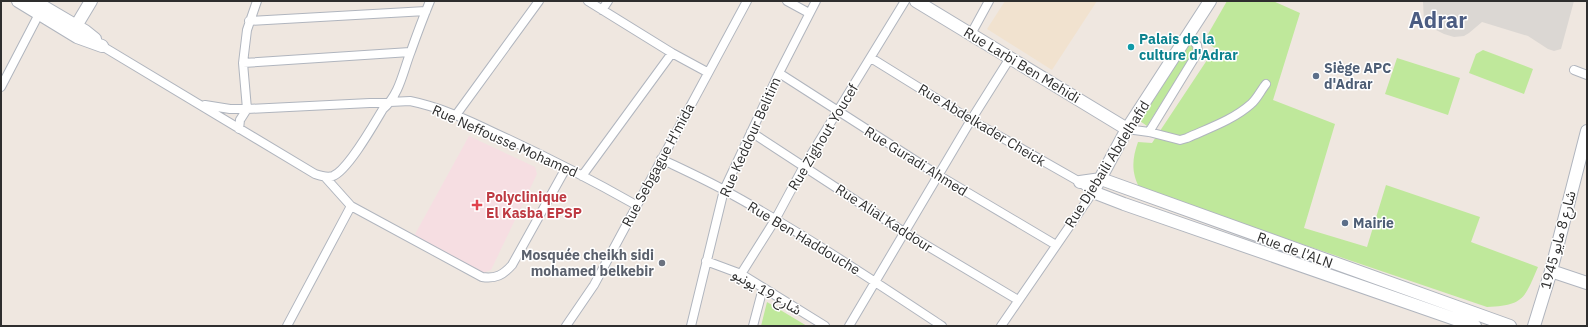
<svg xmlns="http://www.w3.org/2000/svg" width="1588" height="327" font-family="'IBM Plex Sans','Noto Sans Arabic',sans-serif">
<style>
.education{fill:#f1e2cf}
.medical{fill:#f6dee2}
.green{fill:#bfe89b}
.plaza{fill:#dbd7d3}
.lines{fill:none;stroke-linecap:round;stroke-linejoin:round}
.street-casing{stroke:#b0b5be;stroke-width:10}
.secondary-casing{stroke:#b0b5be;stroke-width:14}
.street{stroke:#fff;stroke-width:8}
.secondary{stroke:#fff;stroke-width:12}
.culture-dot{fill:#0f9aa8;stroke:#fff;stroke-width:1.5}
.service-dot{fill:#5c6f8a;stroke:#fff;stroke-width:1.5}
.health-dot{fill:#e0444e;stroke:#fff;stroke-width:1.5}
.worship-dot{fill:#6b7280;stroke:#fff;stroke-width:1.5}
.labels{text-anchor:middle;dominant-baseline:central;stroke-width:3;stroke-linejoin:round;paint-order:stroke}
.culture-label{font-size:14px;font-weight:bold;fill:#0d838f;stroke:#fff;text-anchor:start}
.street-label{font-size:14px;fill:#2e2e2e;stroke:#fff}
.service-label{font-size:14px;font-weight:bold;fill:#4e5e75;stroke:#fff;text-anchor:start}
.health-label{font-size:14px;font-weight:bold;fill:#be3a42;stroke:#fff;text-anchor:start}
.worship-label{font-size:14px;font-weight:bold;fill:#5b616d;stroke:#fff;text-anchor:end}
.town-label{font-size:22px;font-weight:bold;fill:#4b5c82;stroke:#fff}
</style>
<rect width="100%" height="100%" fill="#efe7e0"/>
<!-- education -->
<path class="education" d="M 1005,1 L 1097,1 L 1052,70 L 987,29 Z"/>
<!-- medical -->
<path class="medical" d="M 469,136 L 535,167 L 537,174 L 491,270 L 479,274 L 414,236 Z"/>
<!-- green -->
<path class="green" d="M 1227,1 L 1273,1 L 1300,13 L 1273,100 L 1335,124 L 1304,228 L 1367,247 L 1386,185 L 1480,217 L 1471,242 L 1538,267 C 1524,300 1523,305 1487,307 L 1140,189 C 1131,173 1132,159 1138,142 L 1152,143 L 1215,48 L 1204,41 Z
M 1189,44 L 1196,49 L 1147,126 L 1140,121 Z
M 1483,50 L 1533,69 L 1524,94 L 1469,73 L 1476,54 Z
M 1397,58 L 1460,78 L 1448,115 L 1385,94 Z
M 767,302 L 807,326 L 761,326 Z"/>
<!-- plaza -->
<path class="plaza" d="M 1420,1 L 1574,1 L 1561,49 L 1554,51 L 1548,49 L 1528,36 L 1482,22 L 1469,33 L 1464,36 L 1454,37 L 1444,34 L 1428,26 L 1424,22 L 1423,2 Z"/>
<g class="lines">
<defs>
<path id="street" d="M 588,1 L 672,53 L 707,72
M 787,1 L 809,13
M 602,10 L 608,1
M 249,21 L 426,11
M 971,34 L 989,1
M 102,46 L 315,174 C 321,176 327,178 333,176 C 348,170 374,124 383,109 C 400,94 403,71 411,51 C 417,34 423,18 430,1
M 871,58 L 971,120 L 1080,182 L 1093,192 L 1001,326
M 243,63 L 410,52
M 1574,70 L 1587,75
M 779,73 L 938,175 L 1056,245
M 1,87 L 39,14
M 205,105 L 230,109 L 247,109 L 410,101 C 440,107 468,120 495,133 C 543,155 590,179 636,205
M 456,115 L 539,1
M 239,129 L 240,120 L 247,109 L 243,63 L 247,30 L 257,1
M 1127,129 L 1149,132 L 1180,140 L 1187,138 C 1209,128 1233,120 1251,104 C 1257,99 1261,90 1266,84
M 751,132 L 904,232 L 1018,300
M 1149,132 L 1198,52 L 1197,45 L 1188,36
M 661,159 C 682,169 704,179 724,190 C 799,231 871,279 942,326
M 582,176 L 672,53
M 325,177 L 351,206 L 482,277 C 496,279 503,275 512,265 L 566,168
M 706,261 L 741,274 L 825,326
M 741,274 L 775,220 L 804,166 L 905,1
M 287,326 L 351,206
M 566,326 L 594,285 L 747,1
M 691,326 L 724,190 L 779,73 L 816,1
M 753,326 L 763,288
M 849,326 L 971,120 L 1010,58"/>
<path id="secondary" d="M 18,1 L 77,37 L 102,46
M 34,1 L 85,31 L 95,39
M 916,1 L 1127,129
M 1210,1 L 1127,129 L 1093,192 L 1124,204 L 1475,326
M 76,26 L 91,1
M 1080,182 L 1101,179 L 1510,326
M 1551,271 L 1587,283
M 1534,326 L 1551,271 L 1587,131"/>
</defs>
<!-- street casing -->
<use href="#street" class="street-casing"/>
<!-- secondary casing -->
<use href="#secondary" class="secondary-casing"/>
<!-- street -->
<use href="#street" class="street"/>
<!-- secondary -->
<use href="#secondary" class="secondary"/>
</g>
<!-- markers -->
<circle class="culture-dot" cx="1131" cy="47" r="4"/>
<g class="service-dot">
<circle cx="1316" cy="76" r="4"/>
<circle cx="1345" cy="223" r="4"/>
</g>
<path class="health-dot" d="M475 199h4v4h4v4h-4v4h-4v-4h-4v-4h4z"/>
<circle class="worship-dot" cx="662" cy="263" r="4"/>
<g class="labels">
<!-- culture labels -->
<g class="culture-label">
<text x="1139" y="39">Palais de la<tspan x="1139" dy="16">culture d'Adrar</tspan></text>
</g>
<!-- street labels -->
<g class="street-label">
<text transform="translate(1022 65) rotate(31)">Rue Larbi Ben Mehidi</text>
<text transform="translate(982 125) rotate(31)">Rue Abdelkader Cheick</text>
<text transform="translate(750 137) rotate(-66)">Rue Keddour Belitim</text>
<text transform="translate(823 137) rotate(-59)">Rue Zighout Youcef</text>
<text transform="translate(505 141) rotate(24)">Rue Neffousse Mohamed</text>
<text transform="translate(916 161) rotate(32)">Rue Guradi Ahmed</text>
<text transform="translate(1107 164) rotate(-58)">Rue Djebaili Abdelhafid</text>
<text transform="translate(658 165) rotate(-62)">Rue Sebgague H'mida</text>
<text transform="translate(884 218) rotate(33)">Rue Alial Kaddour</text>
<text transform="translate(804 238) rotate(31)">Rue Ben Haddouche</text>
<text transform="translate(1558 240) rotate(-75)">شارع 8 مايو 1945</text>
<text transform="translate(1295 250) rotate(20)">Rue de l'ALN</text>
<text transform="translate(767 292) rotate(30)">شارع 19 يونيو</text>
</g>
<!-- service labels -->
<g class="service-label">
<text x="1324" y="68">Siège APC<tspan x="1324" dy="16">d'Adrar</tspan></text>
<text x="1353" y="223">Mairie</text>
</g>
<!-- health labels -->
<g class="health-label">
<text x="486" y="197">Polyclinique<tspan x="486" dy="16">El Kasba EPSP</tspan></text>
</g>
<!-- worship labels -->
<g class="worship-label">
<text x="654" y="255">Mosquée cheikh sidi<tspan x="654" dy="16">mohamed belkebir</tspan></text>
</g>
<!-- town labels -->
<g class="town-label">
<text x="1438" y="19">Adrar</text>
</g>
</g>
<!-- border -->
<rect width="1588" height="327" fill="none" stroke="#2e2e2e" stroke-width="4"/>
</svg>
